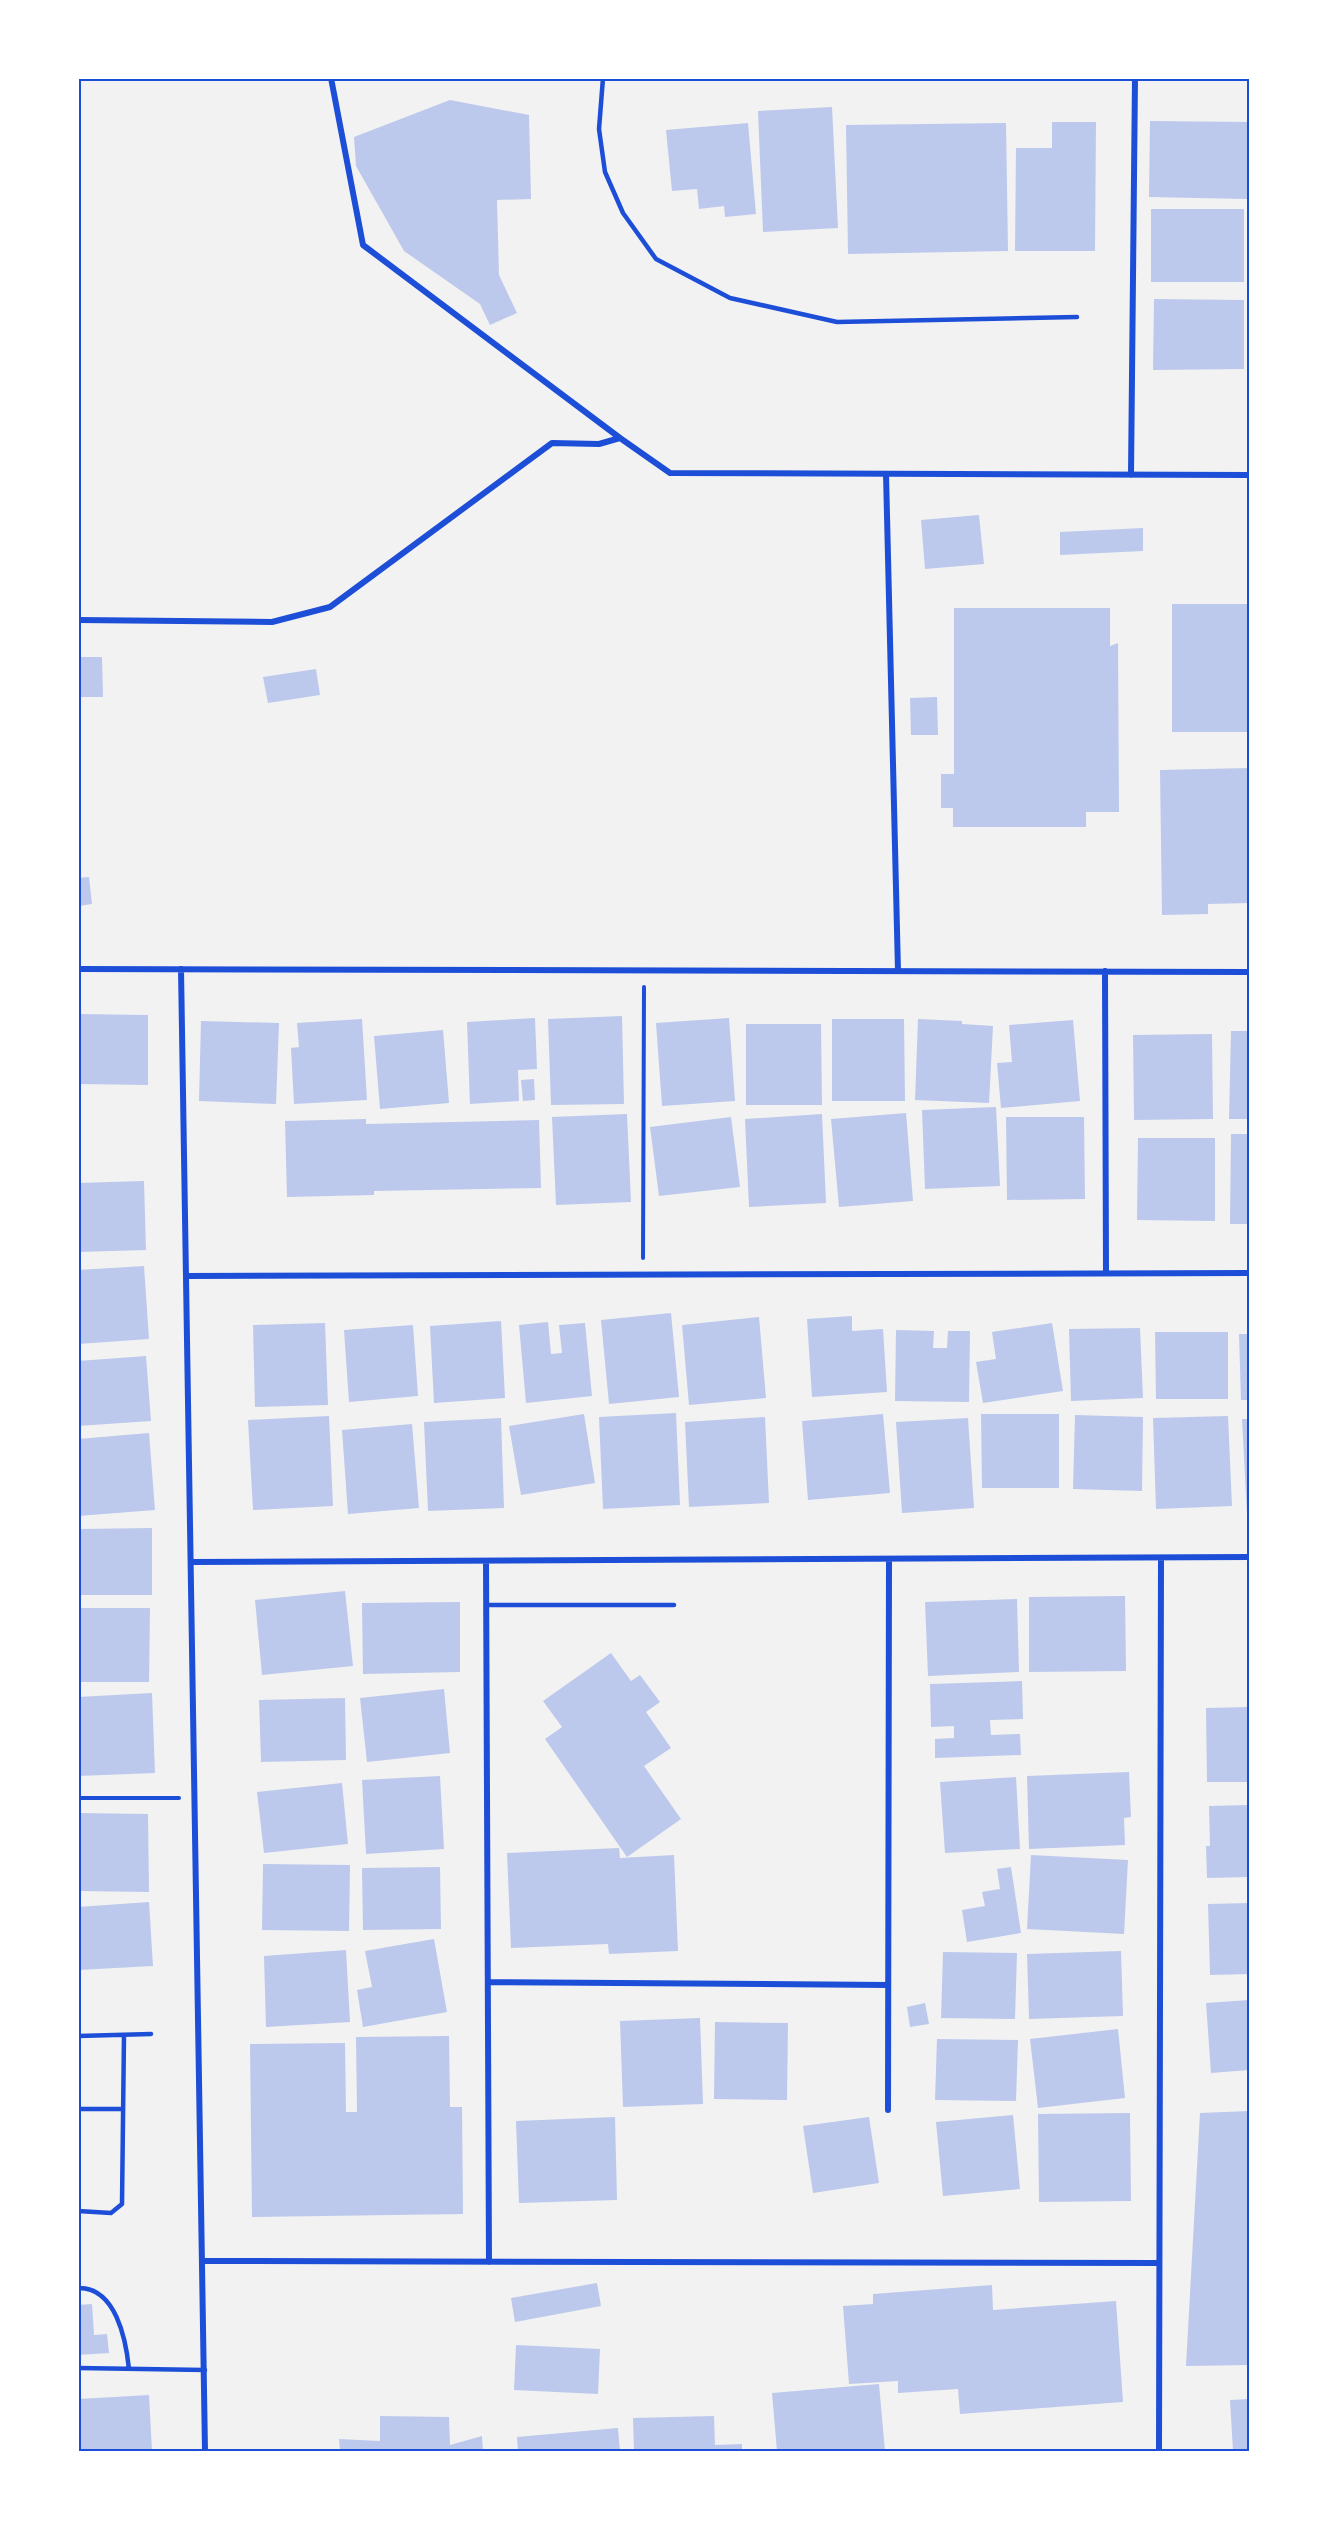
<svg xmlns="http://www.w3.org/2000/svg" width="1327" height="2529" font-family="'Nunito Sans',sans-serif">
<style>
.building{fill:#bdc9ec}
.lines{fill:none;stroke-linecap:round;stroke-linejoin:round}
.path{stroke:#1d4ed8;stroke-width:4}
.service{stroke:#1d4ed8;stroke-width:4.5}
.minor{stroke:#1d4ed8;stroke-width:6}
.neatline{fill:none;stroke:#1d4ed8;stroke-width:2}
</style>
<rect width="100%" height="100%" fill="#f2f2f2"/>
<!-- building -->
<path class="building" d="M 450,100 L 529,115 L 531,199 L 497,200 L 499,275 L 517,313 L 490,325 L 480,304 L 404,251 L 356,166 L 354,137 Z
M 832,107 L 838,228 L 763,232 L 758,111 Z
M 1150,121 L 1248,122 L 1247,199 L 1149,197 Z
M 1052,122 L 1096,122 L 1095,251 L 1015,251 L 1016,148 L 1052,148 Z
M 748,123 L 756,214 L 725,217 L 724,206 L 699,209 L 697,189 L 672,191 L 666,130 Z
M 1006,123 L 1008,251 L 848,254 L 846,125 Z
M 1151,209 L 1244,209 L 1244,282 L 1151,282 Z
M 1154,299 L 1244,300 L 1244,369 L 1153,370 Z
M 979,515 L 984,564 L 925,569 L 921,520 Z
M 1143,528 L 1143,551 L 1060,555 L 1060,532 Z
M 1172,604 L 1249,604 L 1249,732 L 1172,732 Z
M 954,608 L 1110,608 L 1110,646 L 1118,643 L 1119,812 L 1086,812 L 1086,827 L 953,827 L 953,808 L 941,808 L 941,774 L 954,774 Z
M 78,657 L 102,657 L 103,697 L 78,697 Z
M 316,669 L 320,695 L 268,703 L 263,677 Z
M 937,697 L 938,735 L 911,735 L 910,698 Z
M 1249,768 L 1249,903 L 1208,904 L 1208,914 L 1162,915 L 1160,770 Z
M 89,877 L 92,904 L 78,906 L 78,878 Z
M 78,1014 L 148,1015 L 148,1085 L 78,1084 Z
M 622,1016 L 624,1104 L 551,1105 L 548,1019 Z
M 535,1018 L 537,1069 L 518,1070 L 519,1101 L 470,1104 L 467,1022 Z
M 729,1018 L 735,1101 L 662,1106 L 656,1023 Z
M 362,1019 L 367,1100 L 294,1104 L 291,1048 L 299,1047 L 297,1023 Z
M 832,1019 L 904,1019 L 905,1101 L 832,1101 Z
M 918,1019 L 962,1021 L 962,1024 L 993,1026 L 989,1103 L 915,1100 Z
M 1073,1020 L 1080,1101 L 1001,1108 L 997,1063 L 1012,1062 L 1009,1025 Z
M 201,1021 L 279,1023 L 276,1104 L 199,1101 Z
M 746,1024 L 821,1024 L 822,1105 L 746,1105 Z
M 443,1030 L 449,1103 L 380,1109 L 374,1036 Z
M 1231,1031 L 1249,1031 L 1249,1119 L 1229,1119 Z
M 1212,1034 L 1213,1119 L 1134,1120 L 1133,1035 Z
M 534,1079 L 535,1100 L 523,1101 L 521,1080 Z
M 996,1107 L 1000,1186 L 925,1189 L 922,1110 Z
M 906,1113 L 913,1201 L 839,1207 L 831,1119 Z
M 627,1114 L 631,1202 L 556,1205 L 552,1117 Z
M 822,1114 L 826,1203 L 749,1207 L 745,1119 Z
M 731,1117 L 740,1187 L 659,1196 L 650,1127 Z
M 1006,1117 L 1084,1117 L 1085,1199 L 1007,1200 Z
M 366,1119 L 366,1124 L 539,1120 L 541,1188 L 374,1191 L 374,1195 L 287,1197 L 285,1121 Z
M 1231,1134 L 1249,1134 L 1249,1224 L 1230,1224 Z
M 1138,1138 L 1215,1138 L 1215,1221 L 1137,1220 Z
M 144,1181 L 146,1250 L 78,1252 L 78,1183 Z
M 144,1266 L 149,1339 L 78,1344 L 78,1270 Z
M 671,1313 L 679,1397 L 609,1404 L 601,1320 Z
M 852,1316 L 852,1331 L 883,1329 L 887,1392 L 812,1397 L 807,1319 Z
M 759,1317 L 766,1398 L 689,1405 L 682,1325 Z
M 501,1321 L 505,1398 L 434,1403 L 430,1326 Z
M 548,1322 L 551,1354 L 562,1353 L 559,1325 L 585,1323 L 592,1396 L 526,1403 L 519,1325 Z
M 325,1323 L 328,1405 L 255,1407 L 253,1325 Z
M 1052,1323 L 1063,1391 L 983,1403 L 976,1362 L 996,1359 L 992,1332 Z
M 413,1325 L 418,1396 L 349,1402 L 344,1330 Z
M 1140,1328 L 1143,1398 L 1071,1401 L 1069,1329 Z
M 896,1330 L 934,1331 L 933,1348 L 947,1348 L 948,1331 L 970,1331 L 969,1402 L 895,1401 Z
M 1155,1332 L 1228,1332 L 1228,1399 L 1156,1399 Z
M 1239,1334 L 1249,1334 L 1249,1400 L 1241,1400 Z
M 146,1356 L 151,1421 L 78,1426 L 78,1361 Z
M 676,1413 L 680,1505 L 603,1509 L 599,1417 Z
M 584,1414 L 595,1483 L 521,1495 L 509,1426 Z
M 883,1414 L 890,1493 L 808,1500 L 802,1421 Z
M 981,1414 L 1059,1414 L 1059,1488 L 982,1488 Z
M 1075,1415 L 1143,1417 L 1142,1491 L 1073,1489 Z
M 329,1416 L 333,1506 L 253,1510 L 248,1420 Z
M 1228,1416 L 1232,1506 L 1156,1509 L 1153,1418 Z
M 765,1417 L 769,1503 L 689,1507 L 685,1422 Z
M 501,1418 L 504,1508 L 428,1511 L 424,1422 Z
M 968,1418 L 974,1508 L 902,1513 L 896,1422 Z
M 1242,1419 L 1249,1419 L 1249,1514 L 1247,1514 Z
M 412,1424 L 419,1508 L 348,1514 L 342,1430 Z
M 149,1433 L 155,1510 L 78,1516 L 78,1439 Z
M 152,1528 L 152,1595 L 78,1595 L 78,1529 Z
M 345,1591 L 353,1666 L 262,1675 L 255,1600 Z
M 1125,1596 L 1126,1671 L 1029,1672 L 1029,1597 Z
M 1017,1599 L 1019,1672 L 928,1676 L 925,1602 Z
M 460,1602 L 460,1672 L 363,1674 L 362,1603 Z
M 78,1608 L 150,1608 L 149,1682 L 78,1682 Z
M 611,1653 L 631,1681 L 640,1675 L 660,1702 L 646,1712 L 671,1748 L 644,1766 L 681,1819 L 627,1857 L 545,1739 L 562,1727 L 543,1701 Z
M 1022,1681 L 1023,1719 L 990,1720 L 991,1735 L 1020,1734 L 1021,1755 L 935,1758 L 935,1739 L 954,1738 L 954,1726 L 931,1727 L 930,1684 Z
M 444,1689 L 450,1753 L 367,1762 L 360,1698 Z
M 152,1693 L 155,1773 L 78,1776 L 78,1697 Z
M 345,1698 L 346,1760 L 261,1762 L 259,1700 Z
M 1249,1707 L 1249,1782 L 1207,1782 L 1206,1708 Z
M 1129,1772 L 1131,1817 L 1124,1818 L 1125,1845 L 1029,1849 L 1027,1776 Z
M 440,1776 L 444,1849 L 366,1854 L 362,1780 Z
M 1016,1777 L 1020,1849 L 945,1853 L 940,1782 Z
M 342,1783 L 348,1844 L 264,1853 L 257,1792 Z
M 1249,1805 L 1249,1877 L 1207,1878 L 1206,1846 L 1210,1846 L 1209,1806 Z
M 78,1813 L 148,1814 L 149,1892 L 78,1891 Z
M 619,1848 L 620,1858 L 674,1855 L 678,1951 L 609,1954 L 608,1944 L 511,1948 L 507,1853 Z
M 1031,1855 L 1128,1860 L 1124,1934 L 1027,1929 Z
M 263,1864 L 350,1865 L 349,1931 L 262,1930 Z
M 440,1867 L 441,1929 L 363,1930 L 362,1868 Z
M 1011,1867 L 1021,1933 L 967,1942 L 962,1910 L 985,1906 L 982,1892 L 1000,1889 L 997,1869 Z
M 149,1902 L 153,1966 L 78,1970 L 78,1907 Z
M 1249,1903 L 1249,1974 L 1210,1975 L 1208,1904 Z
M 434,1939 L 447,2012 L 363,2027 L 357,1990 L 372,1987 L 365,1951 Z
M 346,1950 L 350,2022 L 266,2027 L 264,1956 Z
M 1121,1951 L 1123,2016 L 1029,2019 L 1027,1954 Z
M 943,1952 L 1017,1953 L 1015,2019 L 941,2018 Z
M 1249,2000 L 1249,2070 L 1211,2073 L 1206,2003 Z
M 925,2003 L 929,2024 L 910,2027 L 907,2007 Z
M 700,2018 L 703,2104 L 623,2107 L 620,2021 Z
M 715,2022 L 788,2023 L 787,2100 L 714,2099 Z
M 1118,2029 L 1125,2098 L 1038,2108 L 1030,2039 Z
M 449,2036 L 450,2107 L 462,2107 L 463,2214 L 252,2217 L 250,2044 L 345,2043 L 346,2112 L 357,2112 L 356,2037 Z
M 937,2039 L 1018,2040 L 1016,2101 L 935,2100 Z
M 1249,2111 L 1249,2365 L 1186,2366 L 1200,2113 Z
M 1130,2113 L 1131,2201 L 1039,2202 L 1038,2114 Z
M 1013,2115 L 1020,2189 L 943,2196 L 936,2122 Z
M 615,2117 L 617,2200 L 519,2203 L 516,2121 Z
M 869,2117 L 879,2183 L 813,2193 L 803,2126 Z
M 597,2283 L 601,2306 L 515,2322 L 511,2298 Z
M 992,2285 L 993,2310 L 1116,2301 L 1123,2402 L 960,2414 L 958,2389 L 898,2393 L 898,2381 L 849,2384 L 843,2306 L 873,2304 L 873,2294 Z
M 92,2304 L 94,2335 L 107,2334 L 109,2353 L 78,2355 L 78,2305 Z
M 516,2345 L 600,2349 L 598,2394 L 514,2390 Z
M 879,2384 L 885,2451 L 777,2451 L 772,2393 Z
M 149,2395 L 152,2451 L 78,2451 L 78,2399 Z
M 1249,2399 L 1249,2451 L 1233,2451 L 1230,2400 Z
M 380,2416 L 449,2417 L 450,2445 L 482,2436 L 483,2451 L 340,2451 L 339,2439 L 380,2441 Z
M 714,2416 L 715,2445 L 742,2444 L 742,2451 L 634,2451 L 633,2418 Z
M 618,2428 L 620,2451 L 518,2451 L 517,2437 Z"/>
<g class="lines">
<!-- path -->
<path class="path" d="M 643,1258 L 644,987
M 78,1798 L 179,1798"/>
<!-- service -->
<path class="service" d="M 603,78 L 599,129 L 605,172 L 623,213 L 656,259 L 730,298 L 837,322 L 1077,317
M 486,1605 L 674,1605
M 78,2036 L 151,2034
M 78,2109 L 122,2109
M 78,2211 L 111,2213 L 122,2204 L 124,2035
M 78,2278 L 79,2288
M 78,2288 C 116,2287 126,2340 129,2369
M 78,2368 L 205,2370"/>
<!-- minor -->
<path class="minor" d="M 331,78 L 363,245 L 620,438 L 670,473 L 1249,475
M 886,474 L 898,971
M 1131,475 L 1135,78
M 78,620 L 272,622 L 330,607 L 552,443 L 599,444 L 620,438
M 78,969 L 1249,972
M 181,969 L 205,2451
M 1105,971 L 1106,1273
M 186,1276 L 1249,1273
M 486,1561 L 489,2262
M 191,1562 L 1249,1557
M 488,1982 L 888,1985
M 888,2110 L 889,1559
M 203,2261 L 1159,2263
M 1159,2451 L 1161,1558"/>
</g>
<!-- border -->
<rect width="1327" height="2529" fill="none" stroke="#ffffff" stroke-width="159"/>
<rect x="80" y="80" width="1168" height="2370" class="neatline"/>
</svg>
